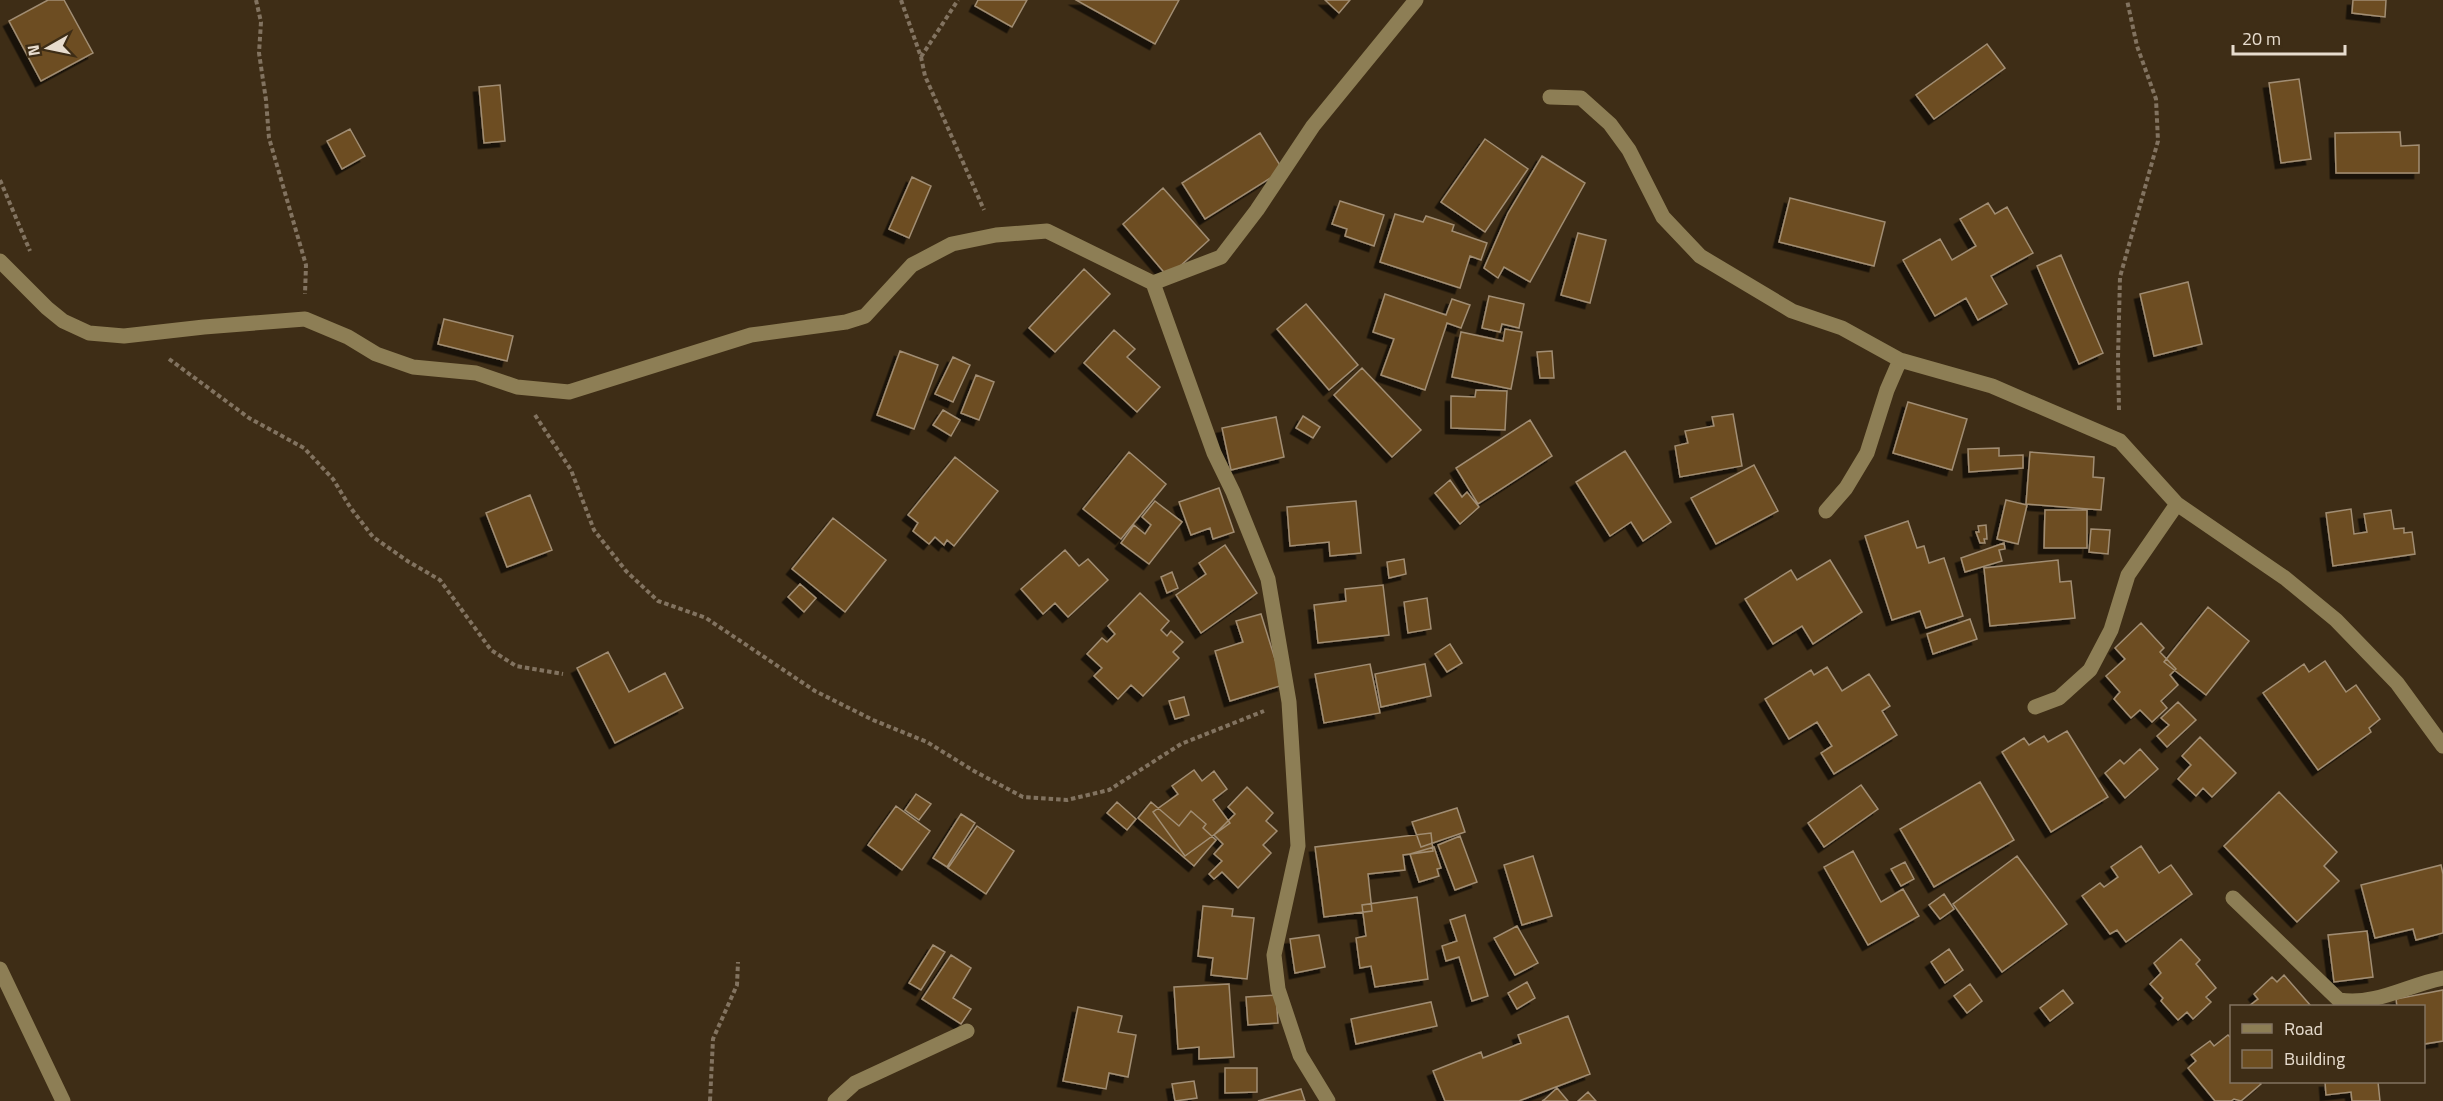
<svg xmlns="http://www.w3.org/2000/svg" width="2443" height="1101" font-family="'Titillium Web',sans-serif">
<style>
.building{fill:#6d4e20;stroke:#a18d73;stroke-width:1.5;filter:url(#shadow)}
.lines{fill:none;stroke-linecap:round;stroke-linejoin:round}
.path{stroke:#827360;stroke-width:4;stroke-dasharray:4.5 3;stroke-linecap:butt}
.minor{stroke:#8d7e55;stroke-width:15}
</style>
<defs>
<filter id="shadow"><feDropShadow dx="-5.5" dy="5.5" stdDeviation="0" flood-color="#0009"/></filter>
</defs>
<rect width="100%" height="100%" fill="#3e2d16"/>
<!-- building -->
<path class="building" d="M 48,0 L 64,0 L 93,53 L 41,81 L 9,21 Z
M 978,0 L 1027,0 L 1012,27 L 975,6 Z
M 1076,0 L 1179,0 L 1155,44 Z
M 1325,0 L 1350,0 L 1339,13 Z
M 2353,0 L 2386,0 L 2385,17 L 2352,13 Z
M 1987,44 L 2005,68 L 1934,119 L 1916,95 Z
M 2299,79 L 2311,159 L 2281,163 L 2269,83 Z
M 500,85 L 505,141 L 484,143 L 479,87 Z
M 350,129 L 365,156 L 342,169 L 327,141 Z
M 2400,132 L 2401,146 L 2419,145 L 2419,173 L 2336,173 L 2335,133 Z
M 1260,133 L 1283,170 L 1205,219 L 1182,183 Z
M 1485,139 L 1528,169 L 1485,232 L 1441,202 Z
M 1542,156 L 1585,183 L 1530,282 L 1504,267 L 1498,278 L 1484,268 L 1508,213 Z
M 912,177 L 931,186 L 909,238 L 889,229 Z
M 1163,188 L 1209,240 L 1168,277 L 1123,224 Z
M 1790,198 L 1885,222 L 1874,266 L 1779,242 Z
M 1340,201 L 1384,215 L 1374,246 L 1345,236 L 1347,229 L 1332,224 Z
M 1988,203 L 1995,214 L 2007,207 L 2033,253 L 1991,276 L 2007,304 L 1978,320 L 1966,298 L 1935,316 L 1903,260 L 1940,239 L 1952,260 L 1976,246 L 1960,219 Z
M 1395,214 L 1423,222 L 1426,216 L 1454,225 L 1452,231 L 1487,243 L 1481,260 L 1470,256 L 1460,288 L 1380,262 Z
M 1578,233 L 1606,240 L 1590,303 L 1561,295 Z
M 2061,255 L 2103,353 L 2079,364 L 2037,266 Z
M 1084,269 L 1110,294 L 1055,352 L 1029,328 Z
M 2188,282 L 2202,344 L 2154,356 L 2140,294 Z
M 1385,294 L 1446,315 L 1452,299 L 1470,305 L 1461,328 L 1447,323 L 1425,390 L 1381,375 L 1394,339 L 1373,332 Z
M 1489,296 L 1524,304 L 1519,328 L 1502,324 L 1500,332 L 1482,328 Z
M 1306,304 L 1358,365 L 1329,390 L 1277,329 Z
M 444,319 L 513,336 L 507,361 L 438,344 Z
M 1505,329 L 1522,332 L 1511,389 L 1452,377 L 1461,332 L 1503,341 Z
M 1114,330 L 1135,349 L 1127,357 L 1160,387 L 1137,412 L 1084,363 Z
M 900,351 L 938,365 L 914,429 L 877,415 Z
M 1552,351 L 1554,378 L 1540,378 L 1537,352 Z
M 953,357 L 970,365 L 953,402 L 935,394 Z
M 1362,368 L 1421,430 L 1392,457 L 1334,395 Z
M 976,375 L 994,382 L 979,420 L 961,413 Z
M 1476,390 L 1507,391 L 1505,430 L 1451,428 L 1451,396 L 1475,397 Z
M 1908,402 L 1967,419 L 1952,470 L 1893,453 Z
M 943,410 L 960,420 L 951,436 L 933,425 Z
M 1733,414 L 1742,466 L 1680,477 L 1675,446 L 1688,443 L 1685,431 L 1714,426 L 1712,417 Z
M 1303,416 L 1320,427 L 1313,438 L 1296,428 Z
M 1276,417 L 1284,457 L 1231,470 L 1222,428 Z
M 1530,420 L 1552,456 L 1478,504 L 1456,468 Z
M 1999,448 L 1999,456 L 2023,455 L 2023,468 L 1969,472 L 1968,449 Z
M 1625,451 L 1671,522 L 1643,541 L 1631,522 L 1610,536 L 1576,482 Z
M 1129,452 L 1166,484 L 1121,539 L 1083,509 Z
M 2030,452 L 2094,457 L 2093,477 L 2104,478 L 2101,510 L 2026,504 Z
M 955,457 L 998,491 L 954,546 L 947,540 L 944,545 L 935,537 L 929,544 L 913,531 L 918,523 L 908,515 Z
M 1754,465 L 1778,511 L 1716,544 L 1691,498 Z
M 1450,480 L 1462,497 L 1467,492 L 1479,507 L 1460,524 L 1435,493 Z
M 1219,488 L 1234,532 L 1213,539 L 1210,528 L 1191,535 L 1179,502 Z
M 530,495 L 552,550 L 507,567 L 486,513 Z
M 2006,500 L 2027,505 L 2018,544 L 1997,539 Z
M 1155,501 L 1182,522 L 1149,564 L 1121,543 L 1134,525 L 1145,534 L 1151,525 L 1142,517 Z
M 1356,501 L 1361,553 L 1330,556 L 1329,542 L 1290,546 L 1287,507 Z
M 2351,509 L 2354,534 L 2367,532 L 2364,514 L 2391,510 L 2394,529 L 2404,528 L 2404,533 L 2412,532 L 2415,554 L 2333,566 L 2326,513 Z
M 2045,510 L 2087,510 L 2087,548 L 2044,548 Z
M 833,518 L 886,560 L 845,612 L 792,569 Z
M 1908,521 L 1917,548 L 1924,546 L 1929,563 L 1944,558 L 1963,616 L 1926,628 L 1920,611 L 1892,620 L 1865,536 Z
M 1986,525 L 1987,539 L 1984,539 L 1985,543 L 1980,543 L 1976,532 L 1979,532 L 1978,526 Z
M 2091,529 L 2110,530 L 2108,554 L 2089,552 Z
M 2004,543 L 2005,549 L 1999,550 L 2002,561 L 1965,572 L 1961,558 Z
M 1225,545 L 1257,593 L 1201,633 L 1176,595 L 1206,574 L 1199,563 Z
M 1065,550 L 1079,566 L 1088,559 L 1108,580 L 1068,617 L 1055,603 L 1043,614 L 1021,589 Z
M 1404,559 L 1406,574 L 1389,578 L 1387,562 Z
M 1830,560 L 1862,612 L 1813,644 L 1802,626 L 1773,644 L 1745,599 L 1791,570 L 1797,580 Z
M 2058,560 L 2060,582 L 2071,581 L 2075,618 L 1990,626 L 1984,568 Z
M 1172,572 L 1178,588 L 1167,593 L 1161,577 Z
M 800,584 L 816,598 L 804,612 L 788,597 Z
M 1383,585 L 1389,635 L 1318,643 L 1314,605 L 1346,601 L 1345,589 Z
M 1140,593 L 1169,621 L 1161,630 L 1167,636 L 1171,631 L 1183,642 L 1173,652 L 1179,658 L 1143,696 L 1131,685 L 1118,699 L 1094,676 L 1102,668 L 1087,654 L 1102,638 L 1107,642 L 1115,634 L 1108,626 Z
M 1427,598 L 1431,629 L 1408,633 L 1404,602 Z
M 2208,607 L 2249,641 L 2206,695 L 2164,662 Z
M 1261,614 L 1283,685 L 1230,701 L 1215,651 L 1243,642 L 1236,621 Z
M 1970,619 L 1977,639 L 1933,654 L 1927,634 Z
M 2141,623 L 2164,648 L 2160,652 L 2176,669 L 2170,675 L 2178,685 L 2161,701 L 2167,708 L 2152,722 L 2140,710 L 2131,718 L 2114,699 L 2120,692 L 2106,676 L 2125,659 L 2115,648 Z
M 1450,644 L 1462,663 L 1447,672 L 1435,654 Z
M 608,652 L 629,692 L 665,673 L 683,708 L 615,743 L 577,668 Z
M 2325,661 L 2346,692 L 2356,685 L 2380,719 L 2369,728 L 2371,732 L 2318,770 L 2263,693 L 2304,664 L 2309,672 Z
M 1370,664 L 1380,713 L 1324,723 L 1315,674 Z
M 1425,664 L 1431,696 L 1381,707 L 1375,674 Z
M 1827,667 L 1842,691 L 1869,674 L 1890,706 L 1882,711 L 1897,735 L 1834,774 L 1821,753 L 1832,746 L 1817,722 L 1789,739 L 1765,699 L 1811,670 L 1814,675 Z
M 1184,697 L 1189,715 L 1175,719 L 1169,701 Z
M 2178,702 L 2196,720 L 2167,747 L 2157,736 L 2169,725 L 2161,718 Z
M 2067,731 L 2108,797 L 2051,832 L 2002,752 L 2024,738 L 2029,745 L 2044,736 L 2048,742 Z
M 2200,737 L 2236,773 L 2212,797 L 2203,788 L 2196,796 L 2178,779 L 2191,765 L 2182,756 Z
M 2140,749 L 2158,769 L 2125,798 L 2105,773 L 2120,760 L 2124,764 Z
M 1194,770 L 1202,781 L 1214,771 L 1227,789 L 1213,800 L 1230,823 L 1185,856 L 1153,812 L 1178,794 L 1172,786 Z
M 1980,782 L 2014,840 L 1934,887 L 1900,829 Z
M 1861,785 L 1878,809 L 1824,847 L 1808,823 Z
M 1247,787 L 1273,813 L 1266,821 L 1277,831 L 1263,845 L 1271,853 L 1238,888 L 1222,872 L 1214,879 L 1209,874 L 1222,861 L 1214,854 L 1223,844 L 1214,835 L 1235,814 L 1228,807 Z
M 2279,792 L 2337,852 L 2324,866 L 2339,881 L 2297,922 L 2224,846 Z
M 916,794 L 931,804 L 919,820 L 905,810 Z
M 1117,802 L 1136,819 L 1127,830 L 1107,813 Z
M 1151,802 L 1179,826 L 1191,811 L 1206,824 L 1203,828 L 1216,840 L 1194,866 L 1138,818 Z
M 896,806 L 930,831 L 902,870 L 868,845 Z
M 1457,808 L 1465,832 L 1421,847 L 1412,822 Z
M 961,814 L 975,823 L 947,867 L 933,858 Z
M 977,826 L 1014,851 L 986,894 L 948,868 Z
M 1431,833 L 1433,851 L 1403,855 L 1405,870 L 1368,874 L 1372,911 L 1324,917 L 1315,847 Z
M 1460,836 L 1477,882 L 1455,890 L 1438,845 Z
M 2141,846 L 2159,873 L 2171,865 L 2192,894 L 2126,942 L 2117,930 L 2110,934 L 2082,896 L 2100,883 L 2104,887 L 2118,877 L 2111,867 Z
M 1434,847 L 1441,868 L 1437,869 L 1439,876 L 1419,882 L 1410,854 Z
M 1853,851 L 1881,902 L 1903,889 L 1919,916 L 1868,945 L 1824,867 Z
M 1533,856 L 1552,916 L 1522,925 L 1504,865 Z
M 2017,856 L 2067,924 L 2002,972 L 1953,904 Z
M 1905,862 L 1914,879 L 1901,886 L 1891,869 Z
M 2441,865 L 2443,874 L 2443,933 L 2416,940 L 2413,929 L 2375,938 L 2361,885 Z
M 1944,894 L 1954,909 L 1940,919 L 1929,905 Z
M 1417,897 L 1428,979 L 1375,987 L 1371,966 L 1360,968 L 1356,938 L 1366,936 L 1362,905 Z
M 1203,906 L 1233,909 L 1232,916 L 1254,918 L 1247,979 L 1211,975 L 1213,958 L 1198,956 Z
M 1465,915 L 1488,996 L 1472,1001 L 1459,957 L 1446,961 L 1442,946 L 1457,941 L 1450,920 Z
M 1517,926 L 1538,963 L 1515,975 L 1494,938 Z
M 2367,931 L 2373,977 L 2334,982 L 2328,935 Z
M 1319,935 L 1325,967 L 1295,973 L 1290,939 Z
M 2181,939 L 2200,960 L 2196,964 L 2216,988 L 2206,997 L 2211,1002 L 2193,1019 L 2187,1012 L 2178,1020 L 2161,1001 L 2163,998 L 2150,984 L 2161,973 L 2154,963 Z
M 933,945 L 945,952 L 921,990 L 909,983 Z
M 1949,949 L 1963,970 L 1945,983 L 1931,962 Z
M 951,955 L 971,968 L 953,998 L 971,1009 L 961,1024 L 922,999 Z
M 2284,975 L 2311,1006 L 2249,1006 L 2258,999 L 2254,994 L 2272,977 L 2277,982 Z
M 1527,982 L 1535,998 L 1517,1009 L 1508,993 Z
M 1229,984 L 1234,1057 L 1199,1059 L 1199,1047 L 1178,1049 L 1174,987 Z
M 1970,984 L 1982,1001 L 1967,1013 L 1954,996 Z
M 2063,990 L 2073,1003 L 2050,1021 L 2040,1008 Z
M 2443,990 L 2443,1041 L 2424,1044 L 2424,1006 L 2397,1006 L 2396,999 Z
M 1276,995 L 1278,1023 L 1248,1025 L 1246,997 Z
M 1431,1002 L 1437,1026 L 1356,1044 L 1351,1019 Z
M 1078,1007 L 1122,1016 L 1118,1032 L 1136,1035 L 1128,1077 L 1109,1073 L 1106,1089 L 1063,1081 Z
M 1568,1016 L 1590,1074 L 1519,1101 L 1445,1101 L 1433,1071 L 1481,1052 L 1483,1058 L 1521,1043 L 1518,1035 Z
M 2228,1035 L 2232,1039 L 2232,1082 L 2259,1082 L 2261,1084 L 2241,1101 L 2234,1099 L 2231,1101 L 2215,1101 L 2188,1068 L 2196,1061 L 2191,1055 L 2210,1041 L 2214,1046 Z
M 1225,1068 L 1257,1068 L 1257,1092 L 1225,1093 Z
M 1194,1081 L 1197,1098 L 1175,1101 L 1172,1084 Z
M 2325,1082 L 2378,1082 L 2380,1101 L 2352,1101 L 2351,1092 L 2326,1095 Z
M 1557,1088 L 1568,1101 L 1542,1101 L 1544,1100 Z
M 1301,1089 L 1305,1101 L 1258,1101 Z
M 1588,1092 L 1596,1101 L 1578,1101 Z"/>
<g class="lines">
<!-- path -->
<path class="path" d="M 256,0 L 261,22 L 259,53 L 266,100 L 269,138 L 306,265 L 305,294
M 901,0 L 921,57 L 925,76 L 984,210
M 921,57 L 958,0
M 0,180 L 30,251
M 169,359 L 249,418 L 304,448 L 333,479 L 350,507 L 373,537 L 409,562 L 440,580 L 491,650 L 516,666 L 563,674
M 2119,410 L 2118,358 L 2120,277 L 2158,141 L 2156,99 L 2137,46 L 2127,0
M 535,415 L 571,470 L 594,530 L 626,571 L 658,601 L 706,618 L 815,691 L 873,720 L 927,742 L 974,771 L 1023,797 L 1067,800 L 1109,790 L 1181,744 L 1264,711
M 710,1101 L 713,1039 L 737,985 L 738,962"/>
<!-- minor -->
<path class="minor" d="M 1550,97 L 1581,98 L 1610,124 L 1629,150 L 1663,217 L 1700,256 L 1792,311 L 1842,328 L 1900,360 L 1992,386 L 2120,441 L 2177,504 L 2285,578 L 2336,620 L 2397,683 L 2443,746
M 0,261 L 47,308 L 63,321 L 89,333 L 124,336 L 204,327 L 305,319 L 348,337 L 376,354 L 413,367 L 476,373 L 517,387 L 569,392 L 751,335 L 846,322 L 865,316 L 912,265 L 952,244 L 996,235 L 1047,231 L 1153,283 L 1221,257 L 1257,210 L 1313,126 L 1416,0
M 1153,283 L 1214,453 L 1233,492 L 1268,579 L 1289,702 L 1298,846 L 1274,955 L 1278,989 L 1300,1055 L 1328,1101
M 1826,511 L 1846,488 L 1867,453 L 1887,390 L 1900,360
M 2035,707 L 2059,698 L 2090,670 L 2111,630 L 2128,575 L 2177,504
M 2233,898 L 2339,1000 C 2376,1006 2407,985 2443,978
M 0,969 L 63,1101
M 835,1101 L 855,1083 L 967,1031"/>
</g>
<!-- legend -->
<rect x="2230" y="1005" width="195" height="78" fill="#3e2d16" stroke="#827360" stroke-width="1.5"/>
<rect x="2242" y="1024" width="30" height="9" fill="#8d7e55" stroke="#827360" stroke-width="1.5"/>
<text x="2284" y="1035" font-size="18" fill="#e7dcce">Road</text>
<rect x="2242" y="1050" width="30" height="18" fill="#6d4e20" stroke="#827360" stroke-width="1.5"/>
<text x="2284" y="1065" font-size="18" fill="#e7dcce">Building</text>
<!-- north arrow -->
<g transform="translate(48 48) rotate(261)" stroke="#3e2d16" stroke-width="4.5" paint-order="stroke">
<path d="M0-4.5L10 22L0 15L-10 22Z" fill="#e7dcce"/>
<text y="-9" font-size="16" font-weight="bold" text-anchor="middle" fill="#e7dcce">N</text>
</g>
<!-- scale -->
<path d="M2233 45v9h112v-9" fill="none" stroke="#e7dcce" stroke-width="3"/>
<text x="2242" y="45" font-size="18" fill="#e7dcce" stroke="#3e2d16" stroke-width="4.5" paint-order="stroke">20 m</text>
</svg>
